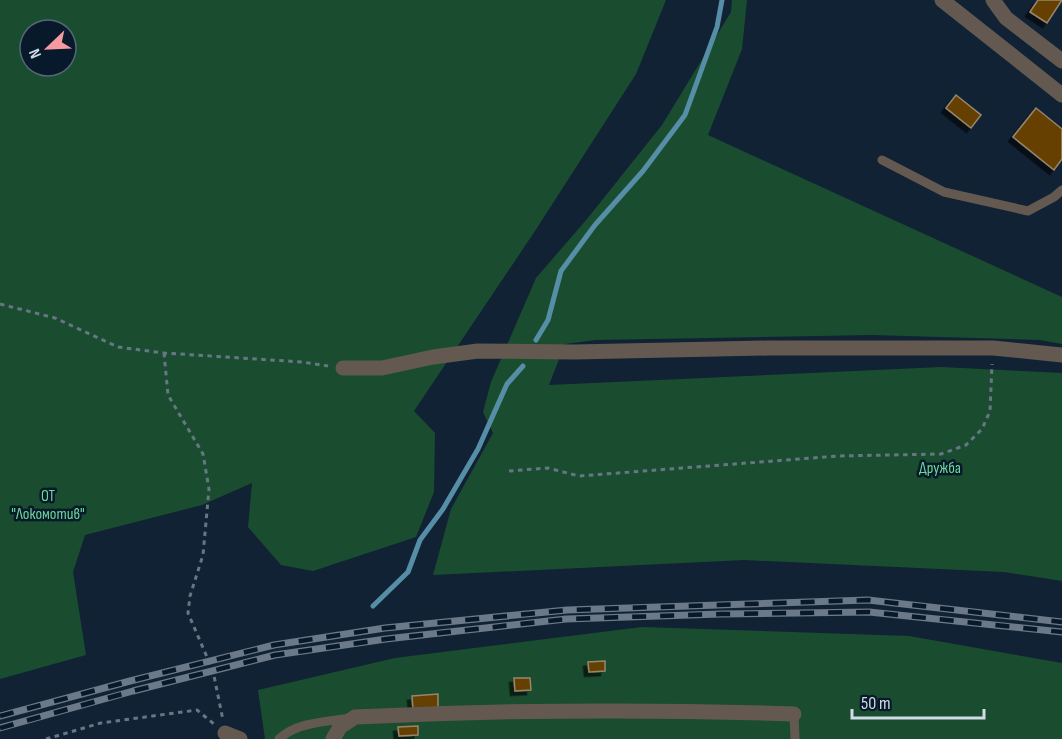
<svg xmlns="http://www.w3.org/2000/svg" width="1062" height="739" font-family="'Sofia Sans Condensed',sans-serif">
<style>
.green{fill:#1a4d2f;fill-rule:evenodd}
.lines{fill:none;stroke-linecap:round;stroke-linejoin:round}
.stream{stroke:#568ea7;stroke-width:5}
.building{fill:#654102;stroke:#98856d;stroke-width:1.5;filter:url(#shadow)}
.path{stroke:#677685;stroke-width:3;stroke-dasharray:4.5 4.5;stroke-linecap:butt}
.lane{stroke:#635951;stroke-width:9}
.street{stroke:#635951;stroke-width:15}
.rail-casing{stroke:#6b7988;stroke-width:7}
.rail{stroke:#07192a;stroke-width:4.5;stroke-dasharray:14;stroke-linecap:butt}
.labels{text-anchor:middle;dominant-baseline:central;stroke-width:5;stroke-linejoin:round;paint-order:stroke}
.park-label{font-size:16px;fill:#6ed895;stroke:#07192a}
</style>
<defs>
<filter id="shadow"><feDropShadow dx="-4.5" dy="4.5" stdDeviation="0" flood-color="#0009"/></filter>
</defs>
<rect width="100%" height="100%" fill="#112234"/>
<!-- green -->
<path class="green" d="M 0,0 L 666,0 L 636,74 L 535,231 L 414,411 L 435,433 L 434,492 L 416,537 L 313,571 L 281,565 L 248,527 L 252,483 L 202,505 L 85,535 L 73,572 L 86,655 L 0,679 ZM 30,30 L 66,30 L 66,66 L 30,66 Z
M 732,0 L 747,0 L 742,49 L 708,135 L 1062,297 L 1062,344 L 1040,340 L 872,335 L 596,340 L 565,344 L 549,385 L 941,367 L 1062,373 L 1062,581 L 1004,572 L 744,560 L 433,575 L 451,509 L 493,433 L 483,412 L 491,382 L 536,278 L 587,219 L 662,125 L 731,12 Z
M 642,627 L 909,636 L 1062,663 L 1062,739 L 265,739 L 258,690 L 395,658 Z"/>
<g class="lines">
<!-- stream -->
<path class="stream" d="M 536,340 L 548,320 L 561,271 L 595,225 L 643,171 L 685,115 L 717,27 L 722,0
M 373,606 L 408,572 L 420,540 L 443,509 L 478,449 L 507,384 L 523,366"/>
</g>
<!-- building -->
<path class="building" d="M 1038,0 L 1062,0 L 1047,23 L 1030,12 Z
M 956,95 L 981,115 L 971,128 L 946,108 Z
M 1036,108 L 1062,129 L 1062,159 L 1054,170 L 1013,137 Z
M 605,661 L 605,671 L 589,672 L 588,662 Z
M 514,678 L 530,678 L 531,690 L 515,691 Z
M 438,694 L 438,708 L 413,709 L 412,696 Z
M 418,726 L 418,735 L 399,736 L 398,727 Z"/>
<g class="lines">
<!-- path -->
<path class="path" d="M 0,304 L 55,318 L 118,347 L 164,353 L 302,362 L 328,366
M 164,353 L 168,395 L 203,454 L 209,489 L 203,555 L 190,596 L 188,613 L 213,671 L 223,720
M 509,471 L 548,468 L 579,476 L 838,456 L 941,454 L 966,445 L 982,429 L 990,411 L 992,364
M 46,739 L 101,723 L 197,710 L 214,724"/>
<!-- lane -->
<path class="lane" d="M 882,160 L 944,192 L 1028,211 L 1054,197 L 1062,190
M 794,714 L 795,739
M 279,739 C 297,722 326,722 350,718"/>
<!-- street -->
<path class="street" d="M 942,0 L 1062,95
M 993,0 L 1006,18 L 1062,61
M 343,368 L 382,368 L 433,357 L 478,351 L 574,352 L 769,348 L 993,348 L 1062,355
M 225,733 L 240,739
M 333,739 L 340,727 L 355,717 C 501,710 647,709 794,714"/>
<defs>
<path id="rail" d="M 0,716 L 130,681 L 274,645 L 385,628 L 567,610 L 868,600 L 1062,622
M 0,728 L 133,691 L 275,655 L 386,639 L 566,619 L 721,614 L 869,612 L 1062,632"/>
</defs>
<!-- rail casing -->
<use href="#rail" class="rail-casing"/>
<!-- rail -->
<use href="#rail" class="rail"/>
</g>
<g class="labels">
<!-- park labels -->
<g class="park-label">
<text x="940" y="468">Дружба</text>
<text x="48" y="496">ОТ<tspan x="48" dy="18">"Локомотив"</tspan></text>
</g>
</g>
<!-- north arrow -->
<g transform="translate(48 48) rotate(247)"><circle r="28" fill="#07192a" stroke="#576776" stroke-width="1.5"/>
<path d="M0-4.5L10 22L0 15L-10 22Z" fill="#f49aa0"/>
<text y="-9" font-size="16" font-weight="bold" text-anchor="middle" fill="#d0dbe7">N</text>
</g>
<!-- scale -->
<path d="M852 709v9h132v-9" fill="none" stroke="#d0dbe7" stroke-width="3"/>
<text x="861" y="709" font-size="18" fill="#d0dbe7" stroke="#07192a" stroke-width="4.5" paint-order="stroke">50 m</text>
</svg>
